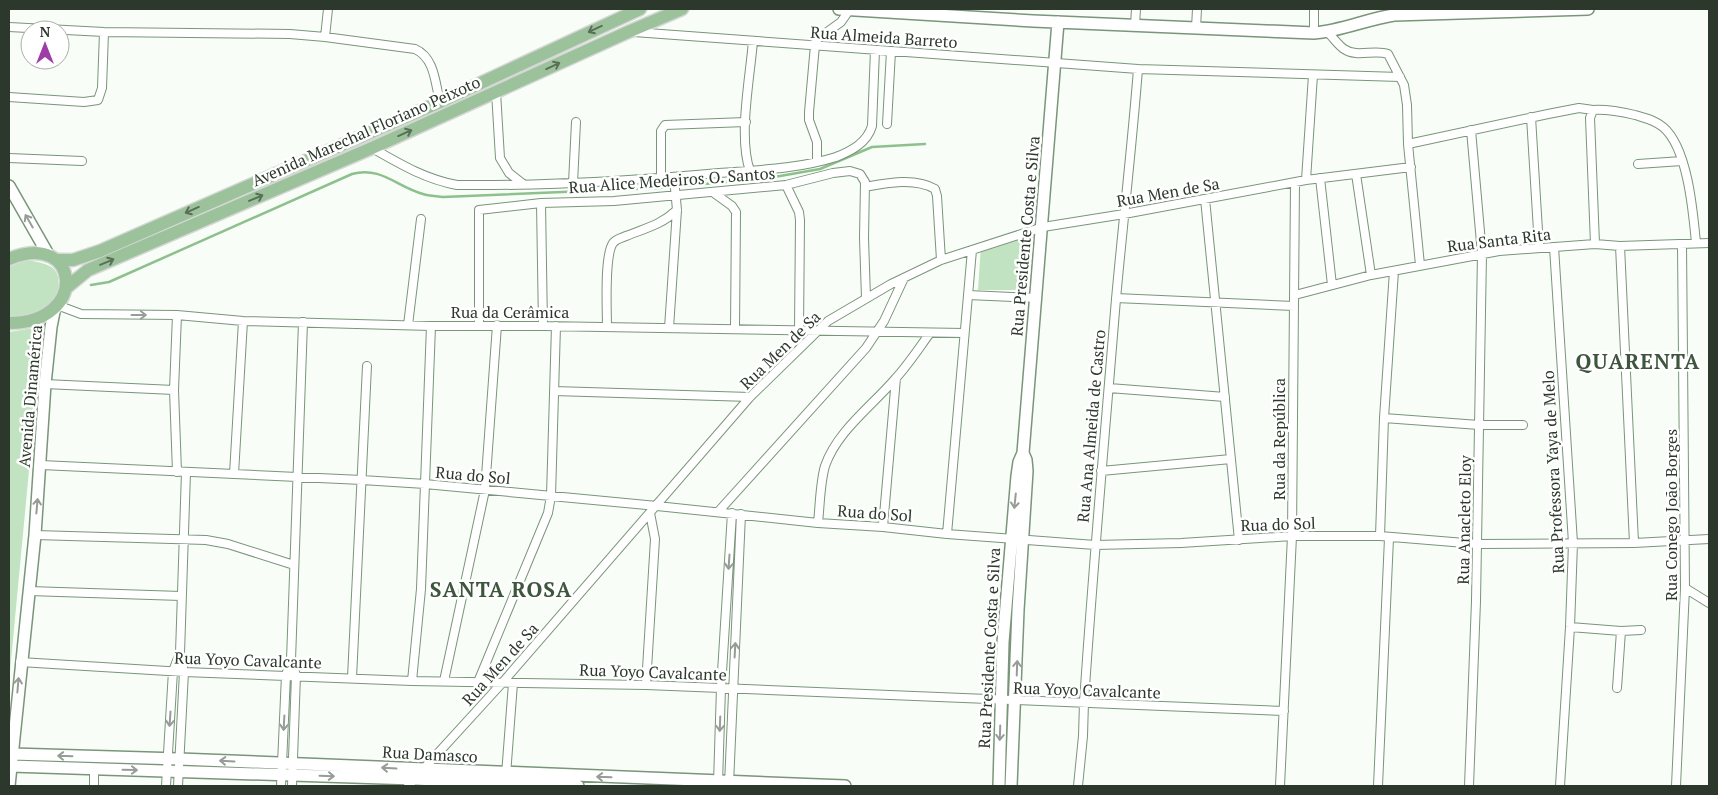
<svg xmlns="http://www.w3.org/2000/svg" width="1718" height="795" font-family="'PT Serif',serif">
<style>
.green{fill:#c2e3c1}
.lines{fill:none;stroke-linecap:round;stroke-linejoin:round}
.stream{stroke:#8dc08c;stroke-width:2.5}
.street-casing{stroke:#7a957a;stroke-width:10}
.secondary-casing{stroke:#7a957a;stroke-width:14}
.primary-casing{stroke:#d5d7d5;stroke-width:15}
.street{stroke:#fff;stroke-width:8}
.secondary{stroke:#fff;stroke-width:11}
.primary{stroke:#9bc29b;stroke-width:12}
.oneway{stroke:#596f58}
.oneway2{stroke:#969c96}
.labels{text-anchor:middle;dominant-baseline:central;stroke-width:5;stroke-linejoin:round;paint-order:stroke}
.street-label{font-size:16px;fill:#2d382c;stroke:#fff}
.district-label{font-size:21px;font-weight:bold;letter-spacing:1px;fill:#3e563d;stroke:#fff}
</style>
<rect width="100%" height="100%" fill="#f8fdf7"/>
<!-- green -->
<path class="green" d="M 1034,229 L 1027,290 L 978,290 L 981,245 Z
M 27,260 C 59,265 62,271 56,302 L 40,314 L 9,318 L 9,267 Z
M 46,321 L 33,428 L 9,682 L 9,332 L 34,328 Z"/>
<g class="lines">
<!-- stream -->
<path class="stream" d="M 91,285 L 109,282 L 352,174 C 381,166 397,187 423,194 C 429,196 436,196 443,197 L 659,188 L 737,181 L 780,176 L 820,169 L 872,147 L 925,144"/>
<defs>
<path id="street" d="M 1135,25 L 1136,9
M 9,27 L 104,32 L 290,34 L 325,37 L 415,49 C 435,58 435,83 440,102
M 1196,28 L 1197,9
M 634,32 L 1138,69 L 1400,77
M 1327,32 C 1333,37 1338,45 1344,49 C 1357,58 1374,49 1388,54 L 1404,85 L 1407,105 L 1408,144 L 1420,265
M 1314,33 L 1314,9
M 325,37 L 328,9
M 496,92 L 500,158 L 509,173 L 523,184
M 9,97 L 84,102 L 98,100 L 102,88 L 104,32
M 1531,117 L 1539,247
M 887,124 L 891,51
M 1408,144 L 1548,114 L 1579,108 L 1593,110
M 372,148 C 400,164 425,179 457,185 C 545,186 632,181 719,173 C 758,170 798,169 836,157 C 851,151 867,143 872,126 L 875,50
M 9,158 L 82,161
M 817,161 L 817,142 L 809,120 L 809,112 L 815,45 L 816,40 L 841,22 L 850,9
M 1638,164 L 1682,161
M 750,171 C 738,137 750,78 753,41
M 1356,174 L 1371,275
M 1320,178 L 1332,285
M 661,179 L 661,131 L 665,125 L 746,122
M 1306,180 L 1313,75
M 573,183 L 576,122
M 786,185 L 799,212 L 800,220 L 799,331
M 865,187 C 886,183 915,177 935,189 L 937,196 L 941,260
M 714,193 L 732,206 L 736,212 L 735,329
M 1205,199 L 1239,540
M 541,203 L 543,326
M 1595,244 L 1590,118 L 1593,110 C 1607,109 1622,112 1635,115 C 1645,118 1655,120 1663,127 C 1688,148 1693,212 1696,243
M 1620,246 L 1634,543
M 1554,247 L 1573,543 L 1570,627 L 1560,786
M 968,295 L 1037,298
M 1295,295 L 1371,275 L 1499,251 L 1595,244 L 1620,246 L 1709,243
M 1116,298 L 1294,306
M 57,305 L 81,314 L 177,315 L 243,321 L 431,326 L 543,326 L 964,333
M 177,315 L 174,390 L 177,472
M 408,325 L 421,219
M 479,325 L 479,210 L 541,203 L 614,201 L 786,185 L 833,173 L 850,171 L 860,174 L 865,182 L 864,238 L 866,298
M 607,327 C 607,310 604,256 613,243 C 616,239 621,238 626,236 C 646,228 661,225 677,210
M 669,328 L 677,210 L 674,178
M 45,384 L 174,390
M 1109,388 L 1225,397
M 554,391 L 750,397
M 1384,418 L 1479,425 L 1523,425
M 41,465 L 362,480 L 425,484 L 657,506 L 818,523 L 883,527 L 947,534 L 1095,545 L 1181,543 L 1292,536 L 1380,536 L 1477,544 L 1634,543 L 1709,539
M 1101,471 L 1231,459
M 234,474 L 243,321
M 718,512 L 866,348 L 884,321 L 904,278
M 818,523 C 820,505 820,483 825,466 C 837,431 872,406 895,379 C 908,365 919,348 930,333
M 883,527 L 896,378
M 947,534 L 972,250
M 35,535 L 206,540 L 228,544 L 294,565
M 1380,536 L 1384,418 L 1394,271
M 1685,588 L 1709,603
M 29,591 L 181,596
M 1570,627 L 1621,631 L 1641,630
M 291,660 L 296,675 L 292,786
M 20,662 L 184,672 L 412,681 L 646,685 L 1284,711
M 352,678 L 367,366
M 412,681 L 421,589 L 431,326
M 444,681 L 485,490 L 497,325
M 478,682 L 548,513 L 551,496 L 556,326
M 646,685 L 655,539 L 650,513
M 1617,688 L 1621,631
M 506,775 L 513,683
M 718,783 L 721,688 L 732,513
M 729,784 L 741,514
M 94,786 L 94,769
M 166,786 L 173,671 L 180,653
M 178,786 L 184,672 L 180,653 L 186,472
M 281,786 L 286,675 L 291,660 L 303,322
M 408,786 L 503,682 L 750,397 L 828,321 L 891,284 L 941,260 L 1043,227 L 1124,214 L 1306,180 L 1411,167
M 1078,786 L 1083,736 L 1084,702 C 1093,567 1105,433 1116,299 C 1123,222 1132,146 1138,69
M 1280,786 L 1292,536 L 1295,183
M 1378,786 L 1389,538
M 1469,786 L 1476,601 L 1482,254 L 1471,130
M 1676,786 L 1685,588 L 1682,244"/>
<path id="secondary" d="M 839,9 L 1033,21 L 1314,33 C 1341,31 1367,19 1394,15 L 1588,9
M 9,186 L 49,256
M 12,754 L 179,759 L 845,786
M 11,766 L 414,779 L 578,786
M 9,786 L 35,535 L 45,384 L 51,327 L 55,307
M 999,786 L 1003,642 L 1017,476 L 1019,462 L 1023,453 L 1058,22
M 1011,786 L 1018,610 L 1027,471 L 1026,460 L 1023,453"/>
<path id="primary" d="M 9,259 C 80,229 90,323 9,323
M 56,260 L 73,260 L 100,251 L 440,102 L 640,9
M 66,288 L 88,270 L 372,148 L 628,32 L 682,9"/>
</defs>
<!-- street casing -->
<use href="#street" class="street-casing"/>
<!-- secondary casing -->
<use href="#secondary" class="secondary-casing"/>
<!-- primary casing -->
<use href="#primary" class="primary-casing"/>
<!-- street -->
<use href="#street" class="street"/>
<!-- secondary -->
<use href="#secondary" class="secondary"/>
<!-- primary -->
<use href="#primary" class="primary"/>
</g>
<!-- one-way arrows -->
<defs><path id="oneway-shaft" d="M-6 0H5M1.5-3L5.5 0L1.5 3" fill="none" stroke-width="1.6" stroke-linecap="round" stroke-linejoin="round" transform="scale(1.25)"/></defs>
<g class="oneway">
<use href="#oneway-shaft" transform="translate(595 29) rotate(155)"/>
<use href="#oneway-shaft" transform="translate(553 66) rotate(-25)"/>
<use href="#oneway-shaft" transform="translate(405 133) rotate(-24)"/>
<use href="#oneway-shaft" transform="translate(256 198) rotate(-23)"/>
<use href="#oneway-shaft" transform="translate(192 210) rotate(156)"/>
<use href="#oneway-shaft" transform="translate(107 262) rotate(-23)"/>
</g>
<g class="oneway2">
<use href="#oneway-shaft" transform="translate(29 221) rotate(-120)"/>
<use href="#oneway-shaft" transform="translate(139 315)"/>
<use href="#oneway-shaft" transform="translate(1015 501) rotate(96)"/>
<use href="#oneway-shaft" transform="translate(37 506) rotate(-85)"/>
<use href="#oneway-shaft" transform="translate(729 562) rotate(94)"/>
<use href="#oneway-shaft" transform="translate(735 650) rotate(-87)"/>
<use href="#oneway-shaft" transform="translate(1017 668) rotate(-88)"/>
<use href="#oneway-shaft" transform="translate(18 685) rotate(-85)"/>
<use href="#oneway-shaft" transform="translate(170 719) rotate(94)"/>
<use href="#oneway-shaft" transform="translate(284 723) rotate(93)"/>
<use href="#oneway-shaft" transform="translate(720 724) rotate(92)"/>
<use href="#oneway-shaft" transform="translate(1000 733) rotate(92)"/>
<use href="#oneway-shaft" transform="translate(65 756) rotate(-178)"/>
<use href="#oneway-shaft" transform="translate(227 761) rotate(-177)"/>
<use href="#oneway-shaft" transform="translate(389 768) rotate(-177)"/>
<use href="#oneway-shaft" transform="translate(130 770) rotate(1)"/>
<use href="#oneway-shaft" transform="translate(327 776) rotate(2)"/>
<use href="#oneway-shaft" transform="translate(604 777) rotate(-178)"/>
</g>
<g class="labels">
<!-- street labels -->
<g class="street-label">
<text transform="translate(884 37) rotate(4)">Rua Almeida Barreto</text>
<text transform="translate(366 131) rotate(-24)">Avenida Marechal Floriano Peixoto</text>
<text transform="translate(672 180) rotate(-4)">Rua Alice Medeiros O. Santos</text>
<text transform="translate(1168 192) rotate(-10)">Rua Men de Sa</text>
<text transform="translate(1025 236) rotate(-85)">Rua Presidente Costa e Silva</text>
<text transform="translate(1499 240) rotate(-7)">Rua Santa Rita</text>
<text x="510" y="312">Rua da Cerâmica</text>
<text transform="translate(780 350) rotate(-44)">Rua Men de Sa</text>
<text transform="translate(30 396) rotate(-85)">Avenida Dinamérica</text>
<text transform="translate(1091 426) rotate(-85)">Rua Ana Almeida de Castro</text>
<text transform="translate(1279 439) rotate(-90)">Rua da República</text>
<text transform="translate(1553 472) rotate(-93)">Rua Professora Yaya de Melo</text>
<text transform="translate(473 475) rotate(5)">Rua do Sol</text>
<text transform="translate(875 513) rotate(4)">Rua do Sol</text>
<text transform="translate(1671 515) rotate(-90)">Rua Conego João Borges</text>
<text transform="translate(1464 520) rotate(-89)">Rua Anacleto Eloy</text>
<text transform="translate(1278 524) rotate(-2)">Rua do Sol</text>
<text transform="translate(989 648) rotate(-87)">Rua Presidente Costa e Silva</text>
<text transform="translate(248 660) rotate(2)">Rua Yoyo Cavalcante</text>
<text transform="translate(500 664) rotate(-48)">Rua Men de Sa</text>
<text transform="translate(653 672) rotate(2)">Rua Yoyo Cavalcante</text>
<text transform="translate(1087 690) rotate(2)">Rua Yoyo Cavalcante</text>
<text transform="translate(430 754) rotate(3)">Rua Damasco</text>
</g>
<!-- district labels -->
<g class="district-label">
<text x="1638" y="361">QUARENTA</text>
<text x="501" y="589">SANTA ROSA</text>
</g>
</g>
<!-- border -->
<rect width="1718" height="795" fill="none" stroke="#2d382c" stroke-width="20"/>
<!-- north arrow -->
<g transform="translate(45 45)"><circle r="24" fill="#ffffff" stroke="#abafab"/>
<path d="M0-4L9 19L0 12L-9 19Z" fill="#9d3da6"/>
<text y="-8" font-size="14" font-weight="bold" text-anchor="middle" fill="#2d382c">N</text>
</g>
</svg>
